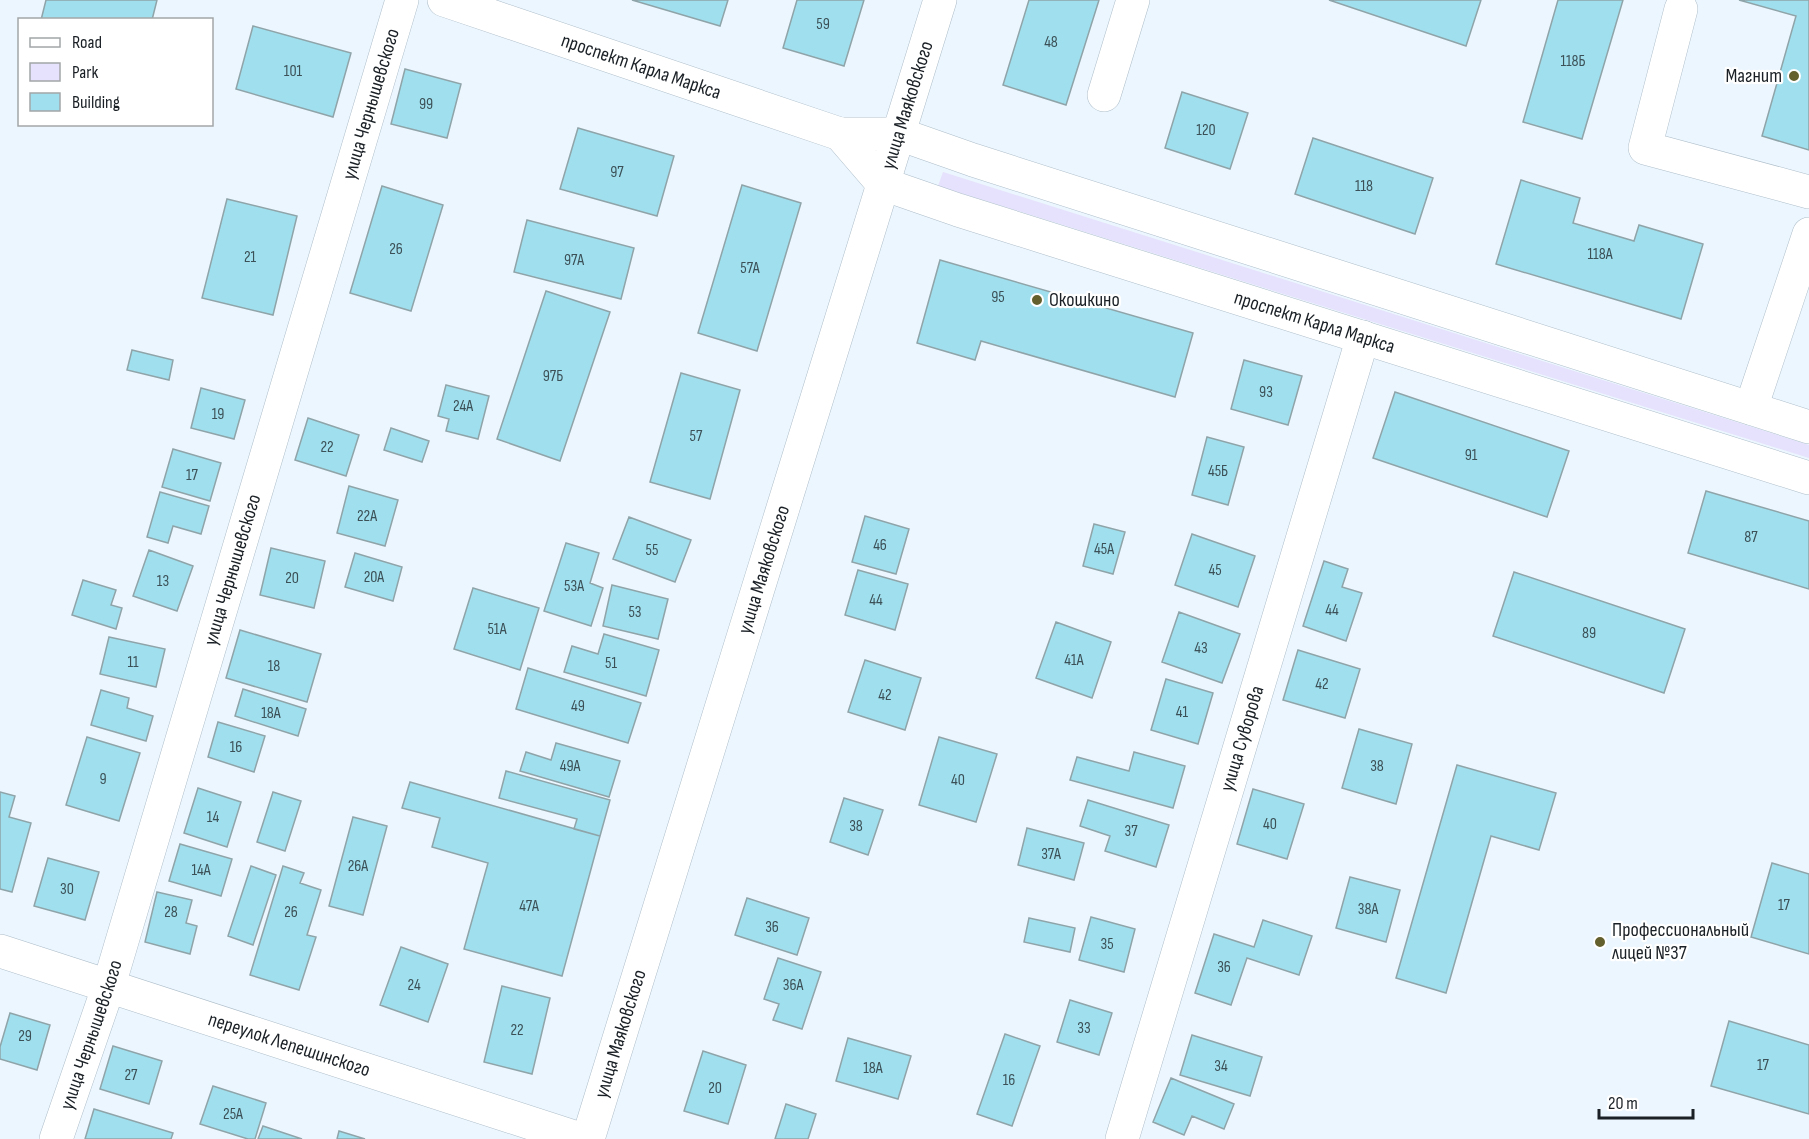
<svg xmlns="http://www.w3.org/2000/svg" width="1809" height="1139" font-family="'Sofia Sans Condensed',sans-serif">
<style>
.green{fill:#e6e1fc}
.building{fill:#a0e0ee;stroke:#8fa4a9;stroke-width:1.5}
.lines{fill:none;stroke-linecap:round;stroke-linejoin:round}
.minor-casing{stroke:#aebeca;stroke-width:34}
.major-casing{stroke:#aebeca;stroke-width:34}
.minor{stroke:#fff;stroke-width:33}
.major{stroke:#fff;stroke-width:33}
.poi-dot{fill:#63602d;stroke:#fff;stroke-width:2}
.labels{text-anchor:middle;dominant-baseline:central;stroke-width:4.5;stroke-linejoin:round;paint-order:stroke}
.number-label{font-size:16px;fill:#3c5057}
.street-label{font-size:20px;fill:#1a2025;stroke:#fff}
.poi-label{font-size:20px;fill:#1a2025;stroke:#fff;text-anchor:start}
</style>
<rect width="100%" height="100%" fill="#ecf6fe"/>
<!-- green -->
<path class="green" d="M 943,172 L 1809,445 L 1809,458 L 938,186 Z"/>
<!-- building -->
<path class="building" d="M 46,0 L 157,0 L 152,20 L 41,20 Z
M 632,0 L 728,0 L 720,26 Z
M 797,0 L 864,0 L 844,66 L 783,48 Z
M 1029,0 L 1099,0 L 1066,105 L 1003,85 Z
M 1329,0 L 1481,0 L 1466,46 Z
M 1558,0 L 1623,0 L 1582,139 L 1523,122 Z
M 1739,0 L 1809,0 L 1809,150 L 1762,136 L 1796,16 Z
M 253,26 L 351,53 L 333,117 L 236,89 Z
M 405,69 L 461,84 L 447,138 L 391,124 Z
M 1182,92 L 1248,113 L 1230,169 L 1165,148 Z
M 578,128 L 674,156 L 657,216 L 560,189 Z
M 1313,138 L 1433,178 L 1415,234 L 1295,194 Z
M 1521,180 L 1580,198 L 1573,223 L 1634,241 L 1639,225 L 1703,244 L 1681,319 L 1496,264 Z
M 742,185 L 801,203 L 757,351 L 698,333 Z
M 382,186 L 443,205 L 411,311 L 350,293 Z
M 227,199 L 297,216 L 273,315 L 202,298 Z
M 527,220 L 634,248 L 621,299 L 514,272 Z
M 940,260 L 1193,333 L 1175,397 L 981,341 L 975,360 L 917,343 Z
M 546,291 L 610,312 L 560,461 L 497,439 Z
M 132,350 L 173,360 L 169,380 L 127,370 Z
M 1244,360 L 1302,376 L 1288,425 L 1231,409 Z
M 681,373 L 740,390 L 710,499 L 650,482 Z
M 446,385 L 489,396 L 478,439 L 446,431 L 449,419 L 438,416 Z
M 201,388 L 245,400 L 234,439 L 191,428 Z
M 1395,392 L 1569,451 L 1547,517 L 1373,458 Z
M 308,418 L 359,435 L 346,476 L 295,460 Z
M 391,428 L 429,441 L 422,462 L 384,450 Z
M 1207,437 L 1244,447 L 1228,505 L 1192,495 Z
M 173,449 L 221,463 L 210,501 L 162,487 Z
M 349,486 L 398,500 L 385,546 L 337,533 Z
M 1706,491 L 1809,521 L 1809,589 L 1688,553 Z
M 160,492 L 209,506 L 201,534 L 173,526 L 168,543 L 147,537 Z
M 865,516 L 909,529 L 896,574 L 852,562 Z
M 629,517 L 691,540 L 675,582 L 613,559 Z
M 1094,524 L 1125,532 L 1113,574 L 1083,566 Z
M 1192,534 L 1255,556 L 1238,607 L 1175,585 Z
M 566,543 L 599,553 L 590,583 L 603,588 L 591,626 L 544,611 Z
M 271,548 L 325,561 L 314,608 L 260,595 Z
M 149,550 L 193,566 L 177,611 L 133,596 Z
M 355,553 L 402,567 L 393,601 L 345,587 Z
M 1324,561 L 1348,569 L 1342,587 L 1362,593 L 1346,641 L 1303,626 Z
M 858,570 L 908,584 L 895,630 L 845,615 Z
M 1514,572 L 1685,629 L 1664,693 L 1493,636 Z
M 83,580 L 116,590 L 111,605 L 122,608 L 116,629 L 72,615 Z
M 612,585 L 668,599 L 658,639 L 603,626 Z
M 473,588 L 539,608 L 520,670 L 454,649 Z
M 1179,612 L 1240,634 L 1222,683 L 1162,662 Z
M 1056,622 L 1111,642 L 1092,698 L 1036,678 Z
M 240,630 L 321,654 L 307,702 L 226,678 Z
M 604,634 L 659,650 L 646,696 L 564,672 L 572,646 L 598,654 Z
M 109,637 L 165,649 L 156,687 L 100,674 Z
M 1298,650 L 1360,669 L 1345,718 L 1283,700 Z
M 865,660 L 921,678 L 905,730 L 848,712 Z
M 528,668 L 641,703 L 628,743 L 516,709 Z
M 1166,679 L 1213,693 L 1198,744 L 1151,730 Z
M 243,689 L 306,709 L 298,736 L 235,716 Z
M 101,690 L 129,698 L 127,708 L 153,716 L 146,741 L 91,725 Z
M 218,722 L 265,736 L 254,772 L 208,757 Z
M 1359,729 L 1412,744 L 1396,804 L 1342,788 Z
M 87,737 L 140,753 L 119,821 L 66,805 Z
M 939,737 L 997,754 L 976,822 L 919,805 Z
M 556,743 L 620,761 L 609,797 L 520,771 L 526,752 L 551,760 Z
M 1134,752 L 1185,766 L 1173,808 L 1070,780 L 1077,757 L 1129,771 Z
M 1457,765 L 1556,793 L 1539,850 L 1491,836 L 1446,993 L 1396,978 Z
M 506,771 L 610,800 L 600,836 L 574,829 L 577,819 L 499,798 Z
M 410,782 L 600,836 L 562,976 L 464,949 L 488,863 L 432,847 L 440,818 L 402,808 Z
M 198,788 L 241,802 L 227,847 L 184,833 Z
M 1253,789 L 1304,804 L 1287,859 L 1237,844 Z
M 0,792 L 15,796 L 9,817 L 31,823 L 12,892 L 0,889 Z
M 273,792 L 301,801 L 285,851 L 257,842 Z
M 844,798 L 883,810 L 868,855 L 830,842 Z
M 1088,800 L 1169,825 L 1156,867 L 1105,851 L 1110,836 L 1080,826 Z
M 353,817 L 387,826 L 363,915 L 329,906 Z
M 1027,828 L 1084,843 L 1074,880 L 1018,865 Z
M 180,844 L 232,859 L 221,896 L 169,881 Z
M 48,858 L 99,872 L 85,920 L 34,906 Z
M 1772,863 L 1809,874 L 1809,954 L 1751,937 Z
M 251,866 L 276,875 L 253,945 L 228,936 Z
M 283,866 L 304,873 L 300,883 L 321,890 L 307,935 L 316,937 L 299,990 L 250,975 Z
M 1350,877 L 1400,890 L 1386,942 L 1336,928 Z
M 157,892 L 192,900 L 186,923 L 197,926 L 190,954 L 145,942 Z
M 747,898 L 809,918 L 797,955 L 735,935 Z
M 1091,917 L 1135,929 L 1124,972 L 1079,960 Z
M 1029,918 L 1075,928 L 1070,952 L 1024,942 Z
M 1263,920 L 1312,936 L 1299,975 L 1247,958 L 1231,1005 L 1195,993 L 1214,934 L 1254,947 Z
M 401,947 L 448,964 L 428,1022 L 380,1005 Z
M 778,958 L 821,972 L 802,1029 L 773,1020 L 779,1004 L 764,999 Z
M 502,986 L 550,998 L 532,1074 L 484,1062 Z
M 1070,1000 L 1112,1013 L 1099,1055 L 1057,1042 Z
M 10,1013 L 50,1025 L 37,1070 L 0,1059 L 0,1047 Z
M 1729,1021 L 1809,1045 L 1809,1114 L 1711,1086 Z
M 1005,1034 L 1040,1046 L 1012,1126 L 977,1114 Z
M 1192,1035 L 1262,1057 L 1250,1096 L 1180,1075 Z
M 848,1038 L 911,1056 L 898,1099 L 836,1081 Z
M 113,1046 L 162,1061 L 149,1104 L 100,1089 Z
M 703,1051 L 746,1065 L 728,1124 L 684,1111 Z
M 1171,1078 L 1234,1104 L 1224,1129 L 1192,1116 L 1184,1135 L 1153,1122 Z
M 213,1086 L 266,1103 L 255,1139 L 248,1139 L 200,1124 Z
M 786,1104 L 816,1114 L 808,1139 L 775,1139 Z
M 94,1109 L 173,1133 L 171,1139 L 85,1139 Z
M 263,1126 L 302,1139 L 258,1139 Z
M 339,1131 L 365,1139 L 337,1139 Z"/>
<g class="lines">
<defs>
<g id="minor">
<path id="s1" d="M 444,0 L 840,134"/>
<path d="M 1681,9 L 1645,148 L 1809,192"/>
<path d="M 1104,95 L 1133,0"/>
<path d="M 1751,408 L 1809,234"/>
<path id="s2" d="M 0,951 L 580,1139"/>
<path id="s3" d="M 56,1139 L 109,985 L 402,0"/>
<path id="s4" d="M 1122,1139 L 1363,337"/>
</g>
<g id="major">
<path id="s5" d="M 840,134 L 883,184 L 958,210 L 1809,478"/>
<path d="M 840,134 L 899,134 L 973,160 L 1809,427"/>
<path id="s6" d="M 588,1139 L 940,0"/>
</g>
</defs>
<!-- minor casing -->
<use href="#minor" class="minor-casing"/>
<!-- major casing -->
<use href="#major" class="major-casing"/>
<!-- minor -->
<use href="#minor" class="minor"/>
<!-- major -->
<use href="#major" class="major"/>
</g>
<!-- markers -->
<g class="poi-dot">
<circle cx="1794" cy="76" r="6"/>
<circle cx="1037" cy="300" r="6"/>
<circle cx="1600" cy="942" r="6"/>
</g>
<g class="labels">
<!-- number labels -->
<g class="number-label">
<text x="823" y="24">59</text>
<text x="1051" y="42">48</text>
<text x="1573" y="61">118Б</text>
<text x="293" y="71">101</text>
<text x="426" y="104">99</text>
<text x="1206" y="130">120</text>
<text x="617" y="172">97</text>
<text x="1364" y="186">118</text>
<text x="396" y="249">26</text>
<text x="1600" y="254">118А</text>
<text x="250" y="257">21</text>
<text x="574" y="260">97А</text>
<text x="750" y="268">57А</text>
<text x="998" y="297">95</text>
<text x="553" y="376">97Б</text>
<text x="1266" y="392">93</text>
<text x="463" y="406">24А</text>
<text x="218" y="414">19</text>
<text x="696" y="436">57</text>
<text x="327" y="447">22</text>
<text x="1471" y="455">91</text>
<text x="1218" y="471">45Б</text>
<text x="192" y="475">17</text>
<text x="367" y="516">22А</text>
<text x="1751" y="537">87</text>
<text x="880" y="545">46</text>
<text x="1104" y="549">45А</text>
<text x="652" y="550">55</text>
<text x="1215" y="570">45</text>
<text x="374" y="577">20А</text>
<text x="292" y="578">20</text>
<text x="163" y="581">13</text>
<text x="574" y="586">53А</text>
<text x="876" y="600">44</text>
<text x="1332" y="610">44</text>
<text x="635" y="612">53</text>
<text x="497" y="629">51А</text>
<text x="1589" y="633">89</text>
<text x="1201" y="648">43</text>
<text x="1074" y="660">41А</text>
<text x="133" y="662">11</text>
<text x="611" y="663">51</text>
<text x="274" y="666">18</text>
<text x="1322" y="684">42</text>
<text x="885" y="695">42</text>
<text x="578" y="706">49</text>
<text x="1182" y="712">41</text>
<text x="271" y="713">18А</text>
<text x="236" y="747">16</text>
<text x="570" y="766">49А</text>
<text x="1377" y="766">38</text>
<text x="103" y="779">9</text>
<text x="958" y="780">40</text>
<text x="213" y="817">14</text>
<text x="1270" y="824">40</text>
<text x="856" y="826">38</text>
<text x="1131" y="831">37</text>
<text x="1051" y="854">37А</text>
<text x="358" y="866">26А</text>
<text x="201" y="870">14А</text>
<text x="67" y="889">30</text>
<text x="1784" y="905">17</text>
<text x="529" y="906">47А</text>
<text x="1368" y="909">38А</text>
<text x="171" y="912">28</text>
<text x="291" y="912">26</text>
<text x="772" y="927">36</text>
<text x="1107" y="944">35</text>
<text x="1224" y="967">36</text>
<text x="414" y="985">24</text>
<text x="793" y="985">36А</text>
<text x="1084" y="1028">33</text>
<text x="517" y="1030">22</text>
<text x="25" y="1036">29</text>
<text x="1763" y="1065">17</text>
<text x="1221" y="1066">34</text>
<text x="873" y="1068">18А</text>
<text x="131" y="1075">27</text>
<text x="1009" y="1080">16</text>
<text x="715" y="1088">20</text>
<text x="233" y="1114">25А</text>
</g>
<!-- street labels -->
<g class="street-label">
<text stroke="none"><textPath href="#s1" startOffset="208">проспект Карла Маркса</textPath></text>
<text stroke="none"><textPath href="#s3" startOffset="1082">улица Чернышевского</textPath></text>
<text stroke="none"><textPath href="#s6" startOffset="1082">улица Маяковского</textPath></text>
<text stroke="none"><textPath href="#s5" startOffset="519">проспект Карла Маркса</textPath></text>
<text stroke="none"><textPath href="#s6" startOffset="596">улица Маяковского</textPath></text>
<text stroke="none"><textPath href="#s3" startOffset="596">улица Чернышевского</textPath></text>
<text stroke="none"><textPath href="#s4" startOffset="418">улица Суворова</textPath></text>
<text stroke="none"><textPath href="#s6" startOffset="110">улица Маяковского</textPath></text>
<text stroke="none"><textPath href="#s3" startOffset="110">улица Чернышевского</textPath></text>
<text stroke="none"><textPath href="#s2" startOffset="304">переулок Лепешинского</textPath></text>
</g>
<!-- poi labels -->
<g class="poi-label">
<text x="1782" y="76" text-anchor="end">Магнит</text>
<text x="1049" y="300">Окошкино</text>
<text x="1612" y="930">Профессиональный<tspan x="1612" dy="23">лицей №37</tspan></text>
</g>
</g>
<!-- legend -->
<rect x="18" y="18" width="195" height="108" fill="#ffffff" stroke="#a3a6a8" stroke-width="1.5"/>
<rect x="30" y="38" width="30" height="9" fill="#ffffff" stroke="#a3a6a8" stroke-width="1.5"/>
<text x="72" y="48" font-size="18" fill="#1a2025">Road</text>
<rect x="30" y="63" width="30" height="18" fill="#e6e1fc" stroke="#a3a6a8" stroke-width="1.5"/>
<text x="72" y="78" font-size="18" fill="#1a2025">Park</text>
<rect x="30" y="93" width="30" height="18" fill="#a0e0ee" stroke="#a3a6a8" stroke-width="1.5"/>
<text x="72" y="108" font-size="18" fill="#1a2025">Building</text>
<!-- scale -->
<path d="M1599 1109v9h94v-9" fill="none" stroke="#1a2025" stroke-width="3"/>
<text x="1608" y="1109" font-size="18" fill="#1a2025" stroke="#ffffff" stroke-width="4.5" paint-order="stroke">20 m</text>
</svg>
